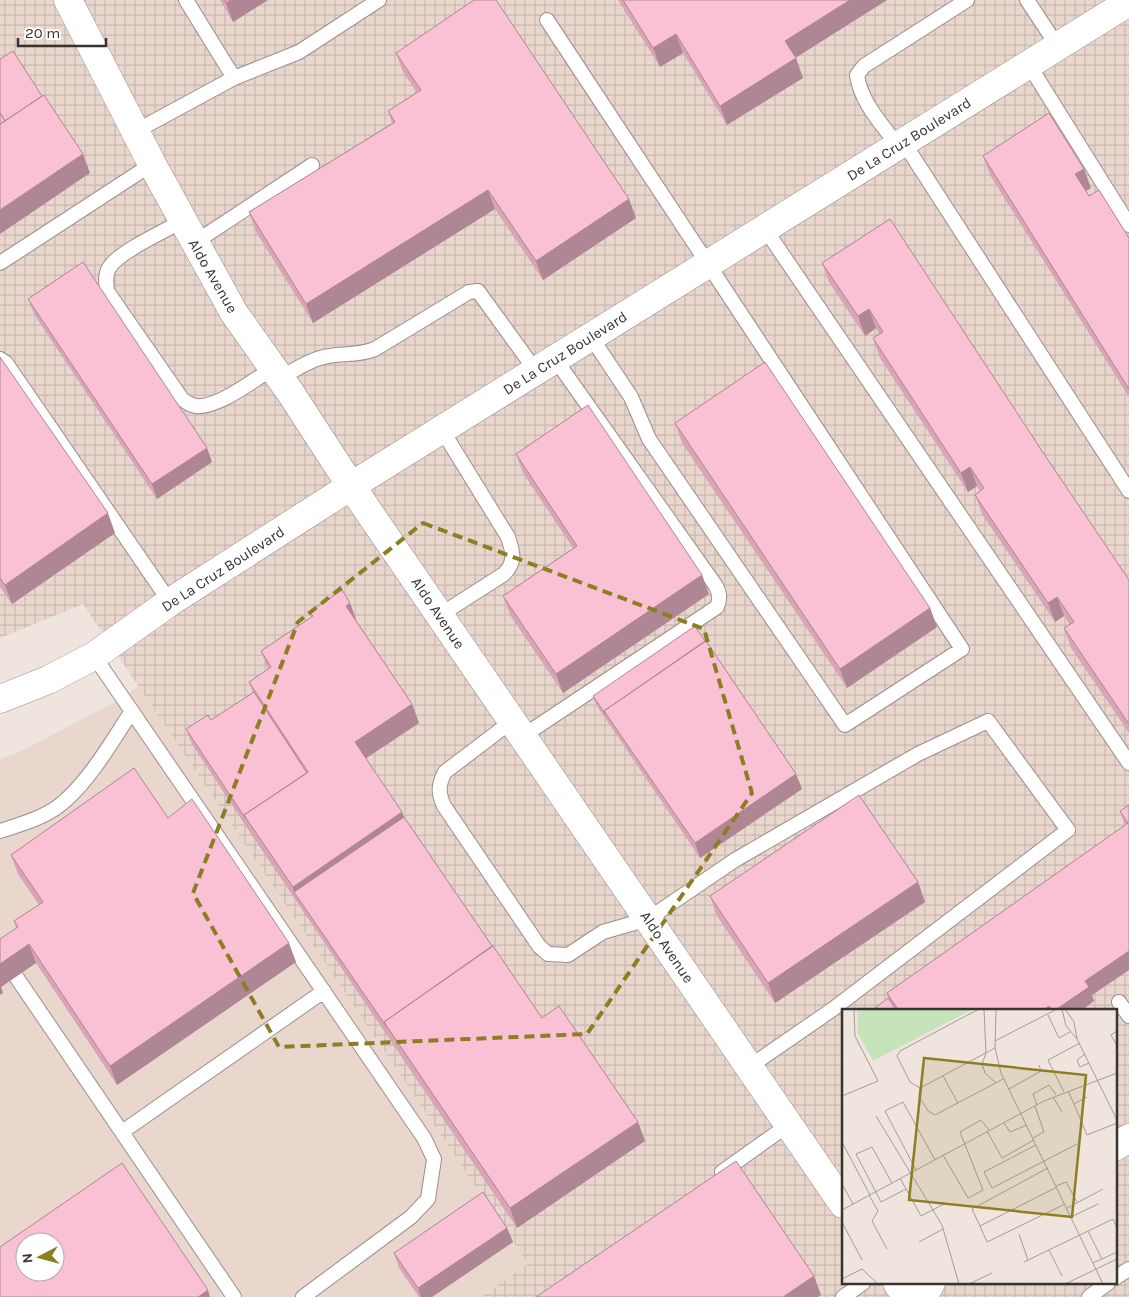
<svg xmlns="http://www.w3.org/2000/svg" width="1129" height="1297" font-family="Karla,sans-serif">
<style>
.built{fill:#e9d7ce;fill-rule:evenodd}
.industrial{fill:url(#industrial-grid);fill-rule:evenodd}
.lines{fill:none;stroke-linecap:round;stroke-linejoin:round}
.service-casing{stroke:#9a8f8b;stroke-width:16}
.minor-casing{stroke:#9a8f8b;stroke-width:29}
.tertiary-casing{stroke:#9a8f8b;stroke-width:29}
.secondary-casing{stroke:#9a8f8b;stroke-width:29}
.service{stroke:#fff;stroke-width:14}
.minor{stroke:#fff;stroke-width:28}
.tertiary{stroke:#fff;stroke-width:28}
.secondary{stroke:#fff;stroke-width:28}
.wall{fill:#d7a5b5}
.shaded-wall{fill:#af8694}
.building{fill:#fac0d3;stroke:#af8694;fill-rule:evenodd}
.marked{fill:none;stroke:#8d7d23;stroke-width:4;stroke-dasharray:10 6;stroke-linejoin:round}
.labels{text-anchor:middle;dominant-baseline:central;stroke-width:4.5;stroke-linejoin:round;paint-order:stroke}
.street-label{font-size:15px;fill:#373331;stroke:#fff}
.inset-road{fill:none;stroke:#a59d99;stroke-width:1}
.view{fill:#8d7d23;fill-opacity:0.15;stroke:#8d7d23;stroke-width:2.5}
.inset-edge{fill:none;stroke:#373331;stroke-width:2.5}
</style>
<defs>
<pattern id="industrial-grid" width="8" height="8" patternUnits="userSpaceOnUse" patternTransform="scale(1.25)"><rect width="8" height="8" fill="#e9d7ce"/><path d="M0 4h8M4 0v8" fill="none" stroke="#c8b9b1"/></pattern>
</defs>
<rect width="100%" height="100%" fill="#efe4de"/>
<!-- built -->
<path class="built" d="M 139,686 L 529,1264 L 481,1297 L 0,1297 L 0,759 L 17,753 L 114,703 ZM 25,1242 L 55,1242 L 55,1272 L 25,1272 Z"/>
<!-- industrial -->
<path class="industrial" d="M 0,0 L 1129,0 L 1129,1297 L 481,1297 L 528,1264 L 83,604 L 0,638 ZM 843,1011 L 1115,1011 L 1115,1283 L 843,1283 Z"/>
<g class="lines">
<defs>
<path id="service" d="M 1027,0 L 1058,47
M 547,20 L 962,649 L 845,725 L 649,439 L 631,397 L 591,337
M 1029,65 L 1129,225
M 234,78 L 299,52 L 379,0
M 136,131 L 234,78 L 186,0
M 904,143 L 1129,491
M 898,146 C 882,124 861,103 857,75 L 864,66 L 967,0
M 182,221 C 165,231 118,252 109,268 C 105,275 106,283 107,291 L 182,399 C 185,401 189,404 192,405 C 212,413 255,379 273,368
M 765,229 L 1129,763
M 194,243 L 312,165
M 0,263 L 152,164
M 0,359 L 6,363 L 170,602
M 280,378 C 293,371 306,362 320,358 C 338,352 355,357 375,349 L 469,292 L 478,291 L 536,371
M 440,615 L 504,574 C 516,562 513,552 508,537 L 442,430
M 94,656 L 413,1122 L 424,1138 L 434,1159 L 428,1199 L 411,1217 L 303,1297
M 512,721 L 445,772 C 438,785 438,793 444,806 L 539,946 L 548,954 L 568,955 L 603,932 L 648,919 L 735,860 L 918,754 L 988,721 L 1068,830 L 833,1009 L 749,1067
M 523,736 L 717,607 C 720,599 720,594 716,586 L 555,359
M 0,831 C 22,824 48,817 66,800 C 93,775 112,741 132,711
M 0,953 L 234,1297
M 1119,1002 L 1129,1016
M 122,1132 L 324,991
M 722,1172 L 788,1125
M 1115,1278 L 1129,1269
M 843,1297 L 863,1283
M 1089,1297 L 1108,1283"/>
<path id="minor" d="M 1115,1147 L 1129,1138
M 923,1297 L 931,1283"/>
<path id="tertiary" d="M 68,0 L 152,164 L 234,313 L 290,392 L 351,486 L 843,1204
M 897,1283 L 907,1297"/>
<path id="secondary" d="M 0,699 L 48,680 L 94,656 L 170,602 L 351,486 L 1129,2"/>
</defs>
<!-- service casing -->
<use href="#service" class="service-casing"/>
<!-- minor casing -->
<use href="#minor" class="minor-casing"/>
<!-- tertiary casing -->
<use href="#tertiary" class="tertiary-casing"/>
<!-- secondary casing -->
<use href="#secondary" class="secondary-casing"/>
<!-- service -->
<use href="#service" class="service"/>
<!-- minor -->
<use href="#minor" class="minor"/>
<!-- tertiary -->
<use href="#tertiary" class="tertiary"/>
<!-- secondary -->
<use href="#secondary" class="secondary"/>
</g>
<!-- wall -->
<path class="wall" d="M 220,0 L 268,0 L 233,22 Z
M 618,0 L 887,0 L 795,58 L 803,78 L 727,125 L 683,53 L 660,67 Z
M 396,53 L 636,218 L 543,280 L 495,209 L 313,323 L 256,232 L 249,212 L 392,123 L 388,111 L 417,92 L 403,72 Z
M 983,156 L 1091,188 L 1086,191 L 1089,196 L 1129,238 L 1129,397 L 990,175 Z
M 822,263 L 1042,451 L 1129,580 L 1129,733 L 1071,648 L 1064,628 L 1070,625 L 1064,616 L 1055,622 L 982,514 L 975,495 L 980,491 L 977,486 L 968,492 L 880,358 L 873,338 L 879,334 L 876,328 L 865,336 L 829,282 Z
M 28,299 L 207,448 L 212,462 L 157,499 L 34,314 Z
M 0,357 L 115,533 L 12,604 L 0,587 Z
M 675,423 L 930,608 L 937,627 L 847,688 L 682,443 Z
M 516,454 L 702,575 L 709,594 L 563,693 L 510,615 L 503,596 L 573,548 L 523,473 Z
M 309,612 L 357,622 L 412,704 L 419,723 L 366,758 L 404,817 L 542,1018 L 645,1141 L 517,1228 L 251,834 L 192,744 L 186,729 L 211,720 L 253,693 L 249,682 L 268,670 L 261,651 L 311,617 Z
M 593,696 L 796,774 L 802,789 L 700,858 L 597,706 Z
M 1129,805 L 1129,970 L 1092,995 L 1094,1001 L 1081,1011 L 871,1011 L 888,998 L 887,993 L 1125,826 L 1120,811 Z
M 168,818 L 296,962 L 117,1085 L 36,963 L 1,987 L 3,993 L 0,995 L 0,939 L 16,928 L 14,921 L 39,905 L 18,874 L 11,855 Z
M 918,882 L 925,902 L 775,1003 L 717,916 L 710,896 Z
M 507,1228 L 513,1242 L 432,1297 L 419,1297 L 399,1268 L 394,1253 Z"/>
<!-- shaded-wall -->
<path class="shaded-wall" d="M 231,0 L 268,0 L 233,22 L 226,3 Z
M 850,0 L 887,0 L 792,60 L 785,41 Z
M 676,34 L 683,53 L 660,67 L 653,48 Z
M 796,58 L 803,78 L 727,125 L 720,106 Z
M 83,154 L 90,173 L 0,234 L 0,210 Z
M 1084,169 L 1091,188 L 1082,193 L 1075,174 Z
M 488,190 L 495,209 L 313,323 L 306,304 Z
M 629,199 L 636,218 L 543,280 L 536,261 Z
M 869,309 L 876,328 L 865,336 L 858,316 Z
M 207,448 L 212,462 L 157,499 L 152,484 Z
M 970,467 L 977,486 L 968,492 L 961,473 Z
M 108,513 L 115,533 L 12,604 L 5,585 Z
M 702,575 L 709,594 L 563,693 L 556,674 Z
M 1057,597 L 1064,616 L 1055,622 L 1048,603 Z
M 350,603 L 357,622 L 353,626 L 346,606 Z
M 930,608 L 937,627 L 847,688 L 840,669 Z
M 412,704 L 419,723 L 362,761 L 355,742 Z
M 796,774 L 802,789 L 700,858 L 695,843 Z
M 402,812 L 409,831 L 294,892 L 293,887 Z
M 918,882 L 925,902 L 775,1003 L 768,983 Z
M 289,943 L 296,962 L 117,1085 L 110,1066 Z
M 29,944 L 36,963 L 1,987 L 3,993 L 0,995 L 0,964 Z
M 1129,951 L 1129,970 L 1092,995 L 1094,1001 L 1081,1011 L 1054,1011 L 1085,981 Z
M 1049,1006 L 1051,1011 L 1042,1011 Z
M 638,1122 L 645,1141 L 517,1228 L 510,1208 Z
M 507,1228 L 513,1242 L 432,1297 L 421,1297 L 418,1288 Z
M 814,1276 L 821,1295 L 818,1297 L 783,1297 Z
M 208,1290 L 210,1297 L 198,1297 Z"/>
<!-- building -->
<path class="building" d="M 225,0 L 231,0 L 226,3 Z
M 474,0 L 496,0 L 629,199 L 536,261 L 488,190 L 306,304 L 249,212 L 395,122 L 388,111 L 421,90 L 396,53 Z
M 623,0 L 850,0 L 785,41 L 796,58 L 720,106 L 676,34 L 653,48 Z
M 13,51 L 42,96 L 5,121 L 0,113 L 0,59 Z
M 44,95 L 83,154 L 0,210 L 0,124 Z
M 0,113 L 5,121 L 0,124 Z
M 1049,113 L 1084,169 L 1075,174 L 1089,196 L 1099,190 L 1129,238 L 1129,389 L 983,156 Z
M 890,219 L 1042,451 L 1129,580 L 1129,724 L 1064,628 L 1074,622 L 1057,597 L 1048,603 L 975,495 L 984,488 L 970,467 L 961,473 L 873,338 L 883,332 L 869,309 L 858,316 L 822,263 Z
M 83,262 L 207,448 L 152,484 L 28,299 Z
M 0,357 L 108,513 L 5,585 L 0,578 Z
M 765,362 L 930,608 L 840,669 L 675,423 Z
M 588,405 L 702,575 L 556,674 L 503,596 L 577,546 L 516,454 Z
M 342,590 L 350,603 L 346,606 L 412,704 L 355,742 L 402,812 L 293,887 L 244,815 L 308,772 L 249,682 L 271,667 L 261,651 L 313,616 L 309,612 Z
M 695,626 L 705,641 L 604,711 L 606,715 L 593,696 Z
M 706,641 L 796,774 L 695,843 L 604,711 Z
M 254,692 L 307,773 L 244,815 L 246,819 L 186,729 L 208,715 L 211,720 Z
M 134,768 L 168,818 L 192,799 L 289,943 L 110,1066 L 29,944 L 0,964 L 0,939 L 18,927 L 14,921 L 43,902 L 11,855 Z
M 859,795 L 918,882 L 768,983 L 710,896 Z
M 1129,805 L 1129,951 L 1085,981 L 1089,987 L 1054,1011 L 1053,1011 L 1049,1006 L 1042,1011 L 899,1011 L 887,993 L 1128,823 L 1120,811 Z
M 404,817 L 492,946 L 384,1022 L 386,1026 L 294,892 Z
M 493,946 L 542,1018 L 559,1006 L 638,1122 L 510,1208 L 384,1022 Z
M 888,998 L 897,1011 L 871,1011 Z
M 736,1161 L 814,1276 L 783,1297 L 536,1297 Z
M 122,1163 L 208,1290 L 198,1297 L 0,1297 L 0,1247 ZM 25,1242 L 55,1242 L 55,1272 L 25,1272 Z
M 483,1192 L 507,1228 L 418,1288 L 394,1253 Z"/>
<!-- marked area -->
<path class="marked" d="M 423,523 L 704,629 L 752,793 L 587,1034 L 279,1047 L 193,893 L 298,622 Z"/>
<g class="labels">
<!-- street labels -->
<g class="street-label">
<text transform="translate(909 139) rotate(-32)">De La Cruz Boulevard</text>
<text transform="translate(213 276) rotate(60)">Aldo Avenue</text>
<text transform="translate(565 353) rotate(-32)">De La Cruz Boulevard</text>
<text transform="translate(223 569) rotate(-33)">De La Cruz Boulevard</text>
<text transform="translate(438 613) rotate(56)">Aldo Avenue</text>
<text transform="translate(667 947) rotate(56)">Aldo Avenue</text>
</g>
</g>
<!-- overview -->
<g transform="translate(842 1009)">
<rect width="275" height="275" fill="#efe4de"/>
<path d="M 15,0 L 131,0 L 31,52 L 16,24 Z" fill="#c7e3ba"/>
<path class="inset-road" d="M 137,0 L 58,42 L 55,47 L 68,73 L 78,79 L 77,87 L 86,102 L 93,106 L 161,70M 142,0 L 144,44 L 140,55 L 143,64 L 154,74M 154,0 L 153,39 L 159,64 L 261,275M 220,0 L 224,17 L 235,30M 223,0 L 232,13 L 235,30 L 275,111M 206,6 L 217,29 L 228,23M 275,22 L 269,26 L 275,37M 153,32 L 215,0M 243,45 L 235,51 L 238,58 L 247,54M 101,67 L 116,94M 78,79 L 153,39M 167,80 L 199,62 L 197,56M 226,82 L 232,95 L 245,88M 222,83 L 206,51 L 238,34M 0,87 L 36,72 L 13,27 L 12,0M 211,88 L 220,103M 232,95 L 245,126 L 275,114M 195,96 L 191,85 L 207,76 L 214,86M 34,107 L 100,216 L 117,275M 162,114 L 168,123 L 185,116M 145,122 L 160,149 L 192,131M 191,129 L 202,123 L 193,97M 0,133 L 28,186M 194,136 L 142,163 L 150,179 L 235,135M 101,146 L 126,189 L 141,181 L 118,123 L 139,111 L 147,121M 206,159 L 130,200 L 138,217 L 215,178M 74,161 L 43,102 L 61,93 L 93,151M 50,174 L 30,138 L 14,145 L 39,193 L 64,180 L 58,169M 0,175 L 11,195M 214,177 L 224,173 L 235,193M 64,180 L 79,207 L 104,194M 27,186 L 36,202 L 30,212 L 45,240M 225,199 L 261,180M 0,201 L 202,92 L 275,64M 229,208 L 256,195M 0,213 L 20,251M 138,217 L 145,233 L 223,195M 246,222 L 260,250M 177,225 L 186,251M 77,233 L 101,220M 207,241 L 220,267M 182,253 L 271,210 L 275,219M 251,254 L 275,243M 0,270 L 20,260 L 36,275M 127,275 L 150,264M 223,275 L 275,250"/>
<path class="view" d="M 82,49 L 244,66 L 230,208 L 67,191 Z"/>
<rect width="275" height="275" class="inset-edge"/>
</g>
<!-- north arrow -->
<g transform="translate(40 1257) rotate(264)"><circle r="24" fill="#ffffff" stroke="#afadad"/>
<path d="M0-4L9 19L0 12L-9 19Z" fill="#8d7d23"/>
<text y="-8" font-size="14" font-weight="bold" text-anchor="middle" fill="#373331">N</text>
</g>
<!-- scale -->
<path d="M18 38v8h88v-8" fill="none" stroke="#373331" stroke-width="2.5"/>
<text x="25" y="38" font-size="15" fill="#373331" stroke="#ffffff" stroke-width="4" paint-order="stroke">20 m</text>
</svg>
